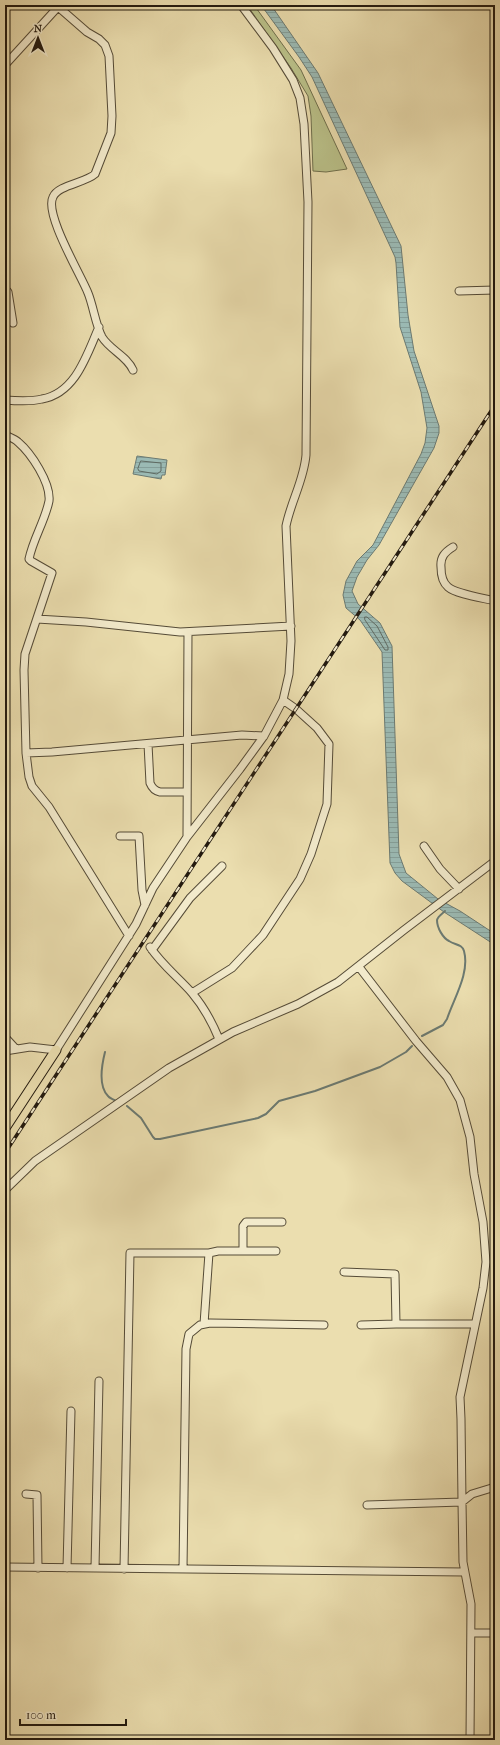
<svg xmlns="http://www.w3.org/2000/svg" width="500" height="1745" font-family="'IM FELL French Canon',serif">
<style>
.grass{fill:#bac189;stroke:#6e6e4c}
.water{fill:url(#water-rules);stroke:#6b7a72}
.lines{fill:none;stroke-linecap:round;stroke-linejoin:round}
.shore{stroke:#5f6a62;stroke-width:1}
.stream{stroke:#6b7a72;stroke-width:2}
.minor-casing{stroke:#554b37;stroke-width:9}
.major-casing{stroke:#231a0f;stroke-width:11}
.minor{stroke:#f2eacb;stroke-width:7}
.major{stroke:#ebdeaf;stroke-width:9}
.rail-casing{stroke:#231a0f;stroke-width:3.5}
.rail{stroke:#f2eacb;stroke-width:2;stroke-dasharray:6;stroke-linecap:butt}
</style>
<defs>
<pattern id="water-rules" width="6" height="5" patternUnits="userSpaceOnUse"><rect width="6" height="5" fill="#9bbab4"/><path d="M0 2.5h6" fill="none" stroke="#859f9a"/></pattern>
</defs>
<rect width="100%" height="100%" fill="#ebdeaf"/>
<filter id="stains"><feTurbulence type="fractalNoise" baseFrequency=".005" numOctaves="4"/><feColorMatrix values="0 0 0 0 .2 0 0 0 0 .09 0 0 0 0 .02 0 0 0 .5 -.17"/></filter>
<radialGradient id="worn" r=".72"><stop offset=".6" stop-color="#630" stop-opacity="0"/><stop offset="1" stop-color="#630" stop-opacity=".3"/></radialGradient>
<!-- grass -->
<path class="grass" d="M 247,5 L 254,5 L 301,70 L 347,169 L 326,172 L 313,171 L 311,116 L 308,96 L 291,68 Z"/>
<!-- water -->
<path class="water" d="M 261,5 L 271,5 L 318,73 L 401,246 L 408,315 L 414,351 L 439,426 L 439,433 L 434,448 L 379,545 L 367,560 L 357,577 L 352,591 L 358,604 L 380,623 L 392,646 L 399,854 L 406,873 L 438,899 L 460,911 L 495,934 L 495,945 L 444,912 L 402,881 L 395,873 L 390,863 L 382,652 L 360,620 L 346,608 L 343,595 L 346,581 L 357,561 L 373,545 L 421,454 L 425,443 L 427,428 L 421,392 L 400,327 L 396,263 L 395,257 L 312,77 L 299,57 Z
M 137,456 L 167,460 L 165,475 L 162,475 L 161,479 L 133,474 Z"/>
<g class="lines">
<!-- shore -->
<path class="shore" d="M 141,461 L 161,463 L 161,471 L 157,474 L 139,471 L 138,469 Z
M 365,617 L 367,617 L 377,626 L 388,647 L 388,650 L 385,650 L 365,620 Z"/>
<!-- stream -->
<path class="stream" d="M 422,1036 L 443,1025 L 447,1019 C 454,998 470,973 464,951 C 462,944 455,945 449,941 C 443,938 437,928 437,920 C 438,916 442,914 445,911
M 105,1052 C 102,1064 98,1086 108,1096 C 109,1098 113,1099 116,1101
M 127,1106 L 141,1118 L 153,1137 L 155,1139 L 160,1139 L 258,1118 L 266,1114 L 279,1101 L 315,1091 L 380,1067 L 406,1052 L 412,1046"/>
<defs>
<path id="minor" d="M 56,5 L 87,32 L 99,39 L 105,45 L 109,56 L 112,116 L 111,133 L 95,174 C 85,183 58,185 53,197 C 44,214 81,275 88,293 C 93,305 96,326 102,337 C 110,350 127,356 133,370
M 5,65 L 58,7
M 5,289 L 8,292 L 13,323
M 459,291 L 495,290
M 5,400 C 17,401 30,402 42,399 C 76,393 87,354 99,327
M 5,435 C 9,437 15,439 18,442 C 31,453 51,483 49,501 C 45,521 33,539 29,559 L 31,561 L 52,573 L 25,654 L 24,670 L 26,753 L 29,777 L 32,786 L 49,807 L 129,936
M 453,547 C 445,552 440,557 441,567 C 441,573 442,582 448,587 C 456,594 483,598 495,601
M 37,619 L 86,622 L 180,632 L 291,626
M 148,744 L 150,783 C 152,788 155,791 160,792 L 187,792
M 26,753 L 52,752 L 242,735 L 264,736
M 120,836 L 139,836 L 142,890 L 145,905
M 187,837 L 188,632
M 424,846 L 440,869 L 459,889
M 150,947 C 162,965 179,978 192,993 C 204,1007 212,1022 219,1039
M 152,950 L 190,898 L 222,866
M 359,967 L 416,1041 L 447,1077 L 460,1100 L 470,1137 L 474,1174 L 483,1222 L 486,1262 L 483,1288 L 460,1397 L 461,1419 L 462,1502 L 367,1505
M 192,993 L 232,968 L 263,935 L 300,879 L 311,854 L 327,804 L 329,744 L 317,728 L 296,709 L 283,700
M 5,1037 L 16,1049
M 5,1051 L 30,1047 L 56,1050 L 136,924 L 153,888 L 187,837 L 240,769 L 264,736 L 283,700 L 289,674 L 291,641 L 286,526 C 291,501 304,480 306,455 L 308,202 L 304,124 L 300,98 L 293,80 L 273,48 L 241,5
M 5,1190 L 35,1161 L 169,1068 L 233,1032 L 298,1004 L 338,982 L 404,930 L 495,861
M 243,1251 L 243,1226 L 246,1222 L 282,1222
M 344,1272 L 395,1274 L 396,1324 L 475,1324
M 204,1324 L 209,1253 L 218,1251 L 276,1251
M 361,1325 L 396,1324
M 26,1494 L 37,1495 L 38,1568
M 5,1567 L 464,1572
M 67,1568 L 71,1411
M 95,1568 L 99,1381
M 124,1569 L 130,1253 L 209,1253
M 183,1569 L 186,1349 L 189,1334 L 200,1325 L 210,1323 L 324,1325
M 471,1633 L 495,1633
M 470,1740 L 471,1604 L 463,1562 L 462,1502 L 472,1494 L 495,1487"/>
<path id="major" d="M 5,1128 L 56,1050"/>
</defs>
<!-- minor casing -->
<use href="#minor" class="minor-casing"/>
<!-- major casing -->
<use href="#major" class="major-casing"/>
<!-- minor -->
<use href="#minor" class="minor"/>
<!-- major -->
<use href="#major" class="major"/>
<defs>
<path id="rail" d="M 5,1153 L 495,405"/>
</defs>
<!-- rail casing -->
<use href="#rail" class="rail-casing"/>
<!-- rail -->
<use href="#rail" class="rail"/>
</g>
<!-- margin -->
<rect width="500" height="1745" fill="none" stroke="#ebdeaf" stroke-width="20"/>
<rect x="6" y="6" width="488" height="1733" fill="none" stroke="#231a0f" stroke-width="2"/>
<rect x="10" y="10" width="480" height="1725" fill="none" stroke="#231a0f"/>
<!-- north arrow -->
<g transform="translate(38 38)" stroke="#f2eacb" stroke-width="3" paint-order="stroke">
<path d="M0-3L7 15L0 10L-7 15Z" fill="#231a0f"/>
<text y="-6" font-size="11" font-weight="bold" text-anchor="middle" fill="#231a0f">N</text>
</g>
<!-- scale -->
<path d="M20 1719v6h106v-6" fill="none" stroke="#231a0f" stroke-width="2"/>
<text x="26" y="1719" font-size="12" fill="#231a0f" stroke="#f2eacb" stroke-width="3" paint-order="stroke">100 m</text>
<rect width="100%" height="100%" filter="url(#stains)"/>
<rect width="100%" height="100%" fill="url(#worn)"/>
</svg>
